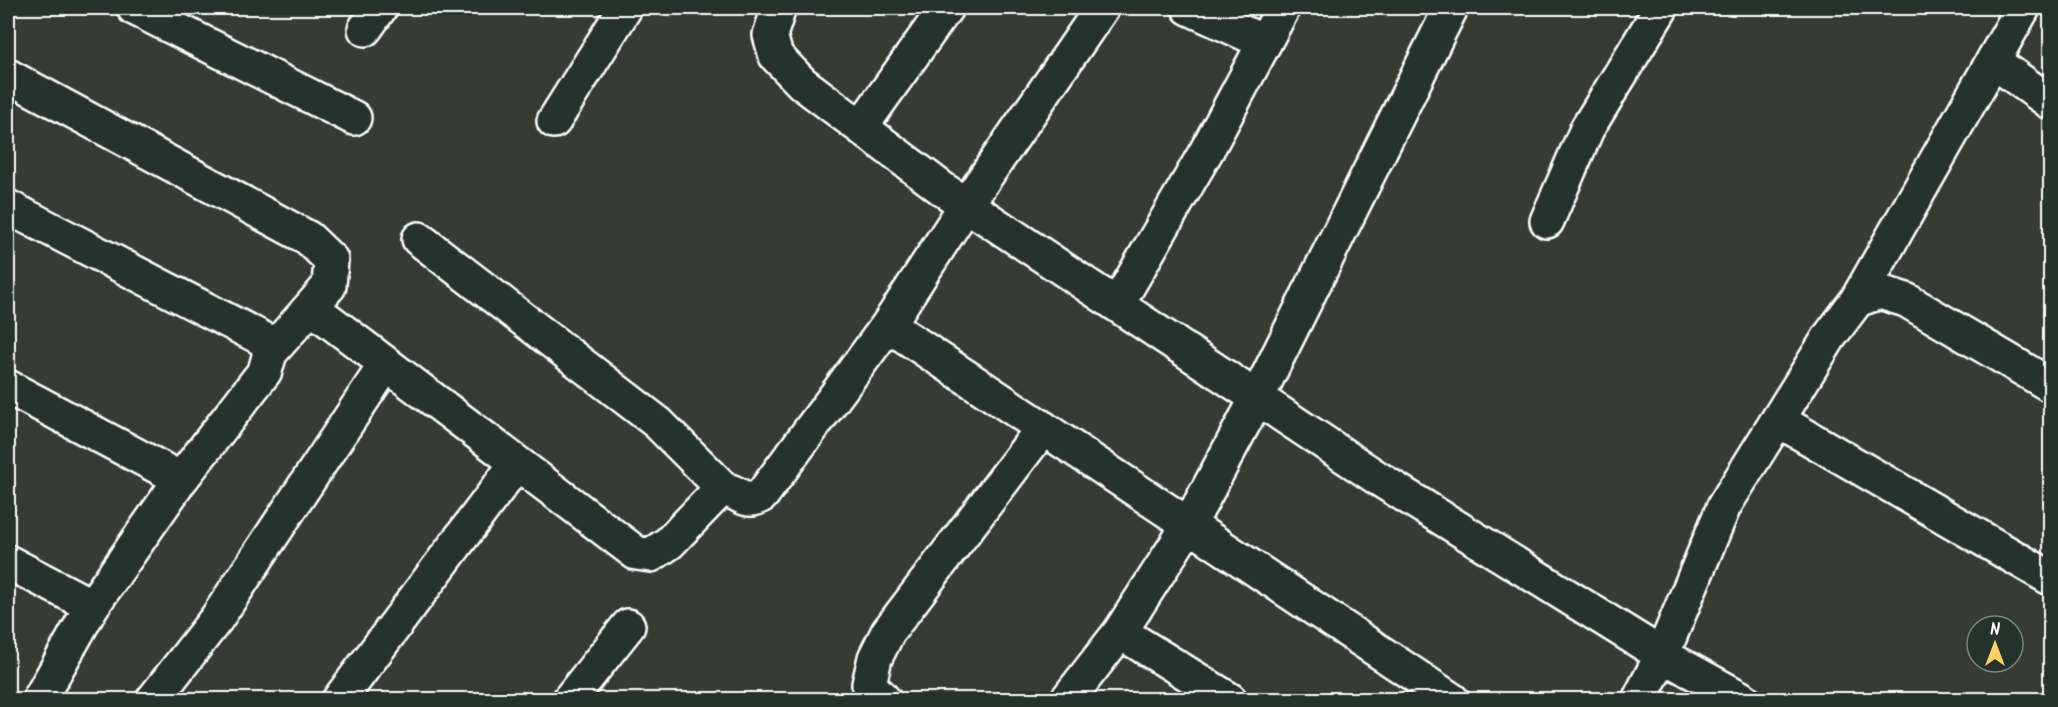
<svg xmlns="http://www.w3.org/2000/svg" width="2058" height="707" font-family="Kalam,sans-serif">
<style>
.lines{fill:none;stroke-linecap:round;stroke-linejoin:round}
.minor-casing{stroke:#fff;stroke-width:38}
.minor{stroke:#26332d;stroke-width:33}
</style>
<rect width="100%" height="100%" fill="#343c35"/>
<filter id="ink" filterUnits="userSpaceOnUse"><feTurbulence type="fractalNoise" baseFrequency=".0167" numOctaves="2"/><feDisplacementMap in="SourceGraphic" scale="12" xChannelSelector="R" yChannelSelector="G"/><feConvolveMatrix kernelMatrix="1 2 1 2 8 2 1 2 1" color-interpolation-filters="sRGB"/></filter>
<g filter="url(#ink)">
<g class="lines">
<defs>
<path id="minor" d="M 134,8 L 354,118
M 779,8 L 770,35 L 776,56 L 802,83 L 944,190 L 1379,479 L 1662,655 L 1744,700
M 1189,8 L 1264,42
M 365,29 L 380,8
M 1993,61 L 2050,102
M 8,76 L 308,238 L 331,260 L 329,286 L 270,353
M 554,121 L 625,8
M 861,127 L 946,8
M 8,207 L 265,340 L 270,353 L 265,371 L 181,479 L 92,606 L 39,700
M 1547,221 L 1587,129 L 1661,8
M 419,239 L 658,423 L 724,489
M 1857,300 L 2023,8
M 1117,305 L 1207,150 L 1283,8
M 311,307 L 636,553 L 651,555 L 669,543 L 721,489 C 738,489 744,507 762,495 L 888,325 L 966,205 L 1102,8
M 888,325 L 1452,700
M 8,387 L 181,479
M 1778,420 L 2050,578
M 8,562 L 92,606
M 1120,632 L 1230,700
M 153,700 L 217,618 L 386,364
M 339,700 L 517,463
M 569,700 L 628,626
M 884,700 L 869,684 L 875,658 L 888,632 L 1043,428
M 1067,700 L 1120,632 L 1189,525 L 1257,398 L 1451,8
M 1639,700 L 1662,655 L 1724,506 L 1830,336 L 1857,300 L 1880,292 L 1906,300 L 2050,385"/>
</defs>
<!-- minor casing -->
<use href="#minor" class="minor-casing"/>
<!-- minor -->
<use href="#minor" class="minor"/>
</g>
</g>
<!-- margin -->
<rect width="2058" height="707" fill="none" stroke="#26332d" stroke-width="30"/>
<rect x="15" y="15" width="2028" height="677" fill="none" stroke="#fff" stroke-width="2" filter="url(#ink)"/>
<!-- north arrow -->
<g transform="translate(1995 644)"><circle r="28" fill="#26332d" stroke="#7d8581" stroke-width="1.5"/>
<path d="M0-4.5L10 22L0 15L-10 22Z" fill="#ffd166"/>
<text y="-9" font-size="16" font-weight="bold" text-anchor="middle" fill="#ffffff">N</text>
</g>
</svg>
